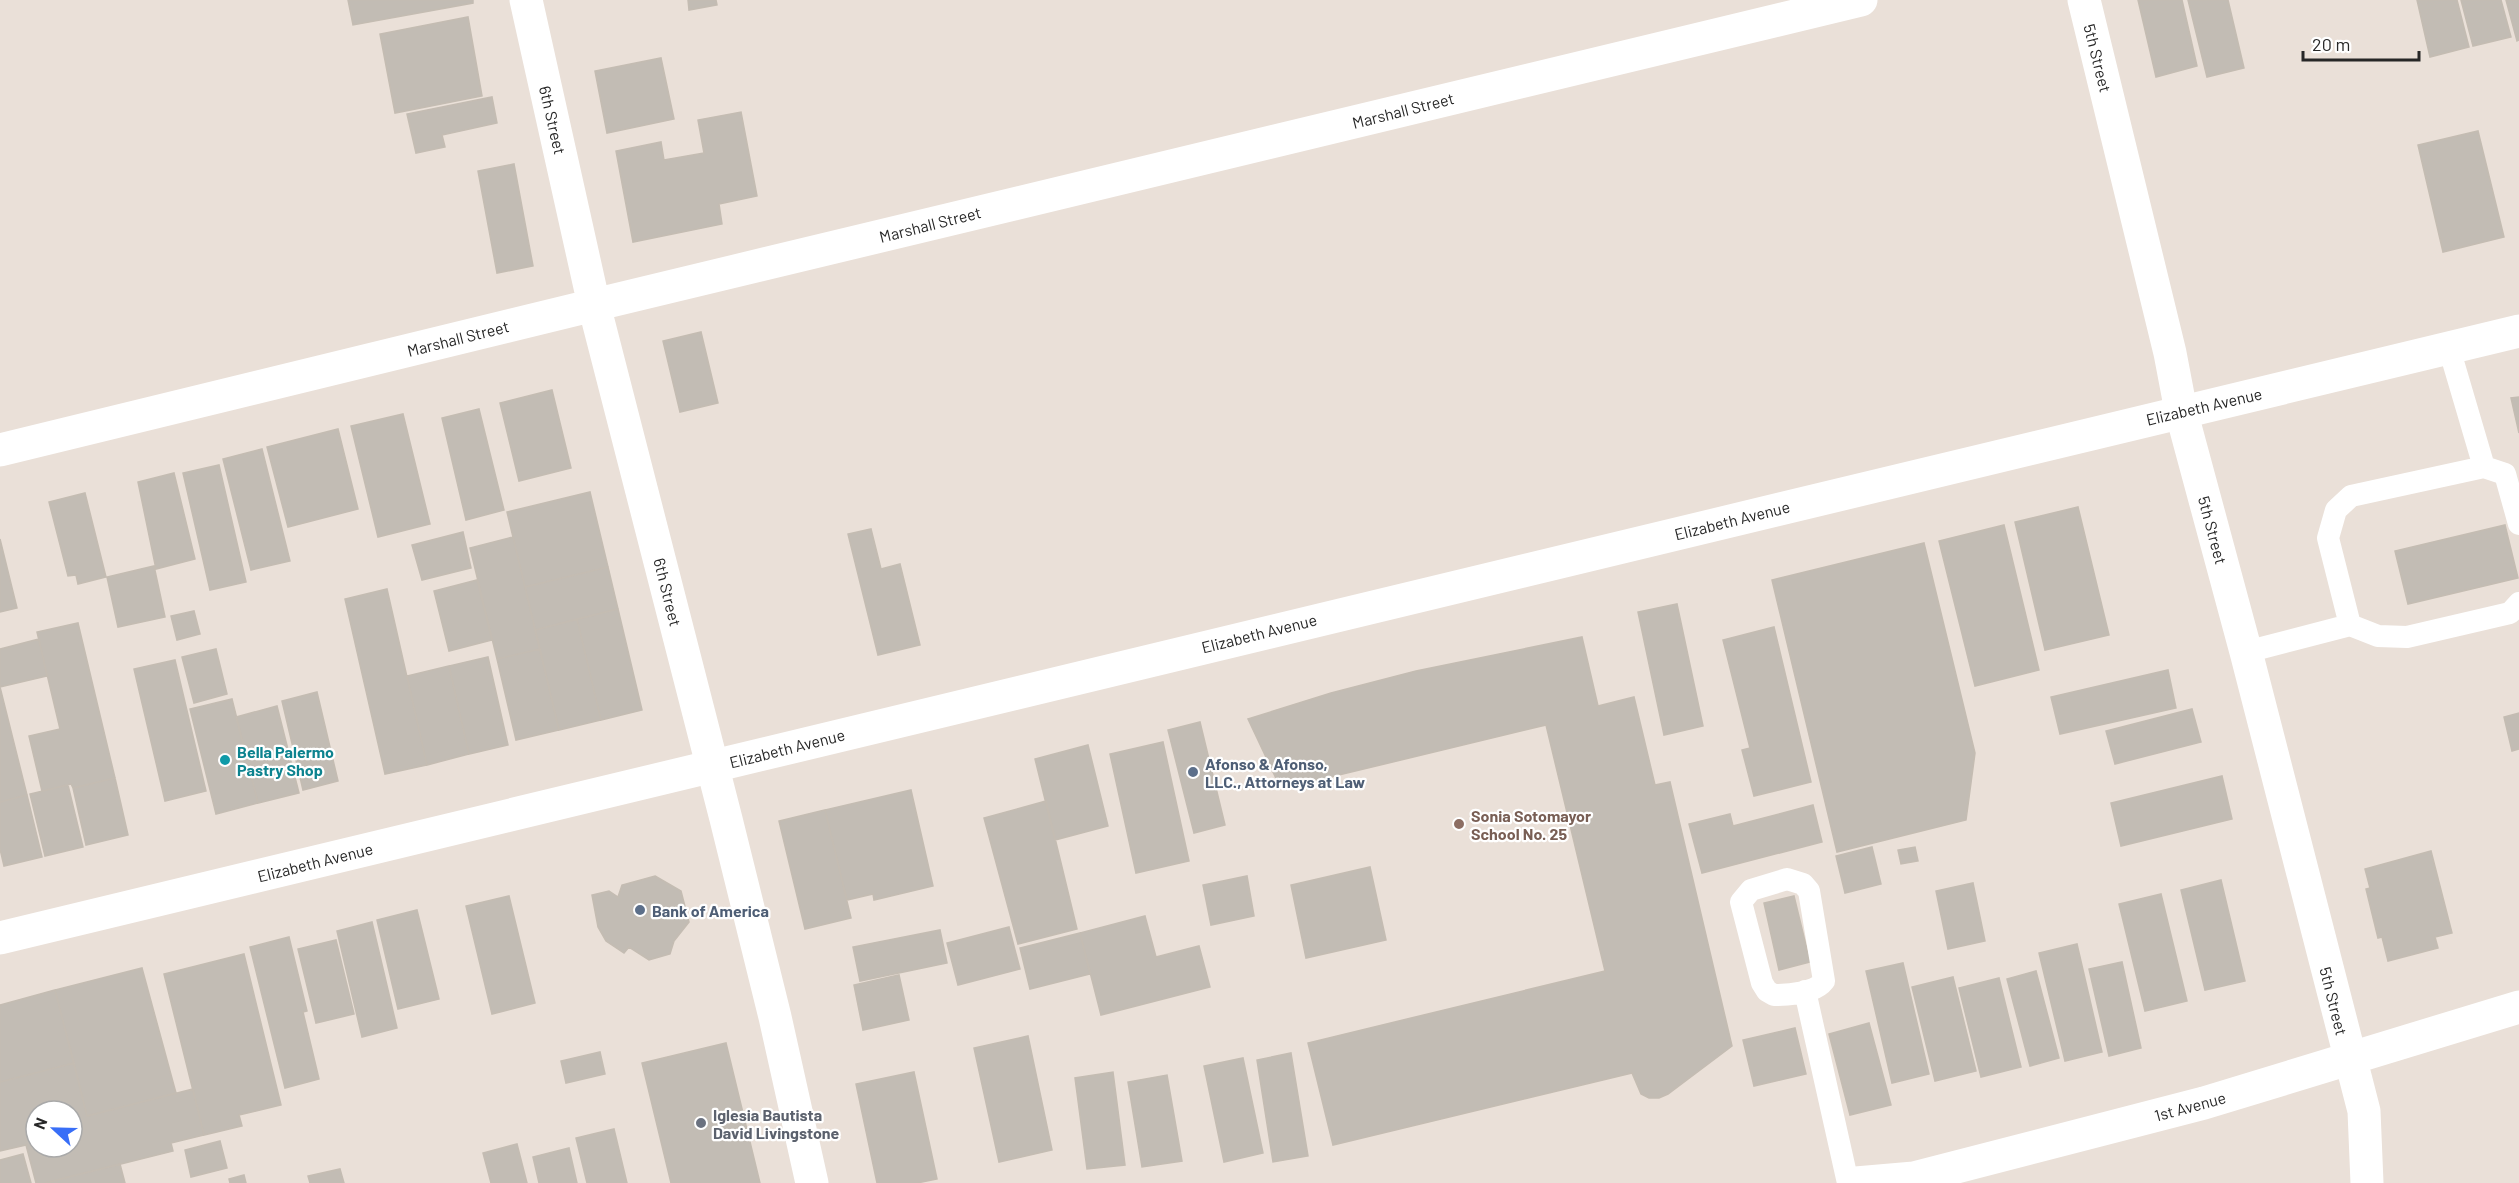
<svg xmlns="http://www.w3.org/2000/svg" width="2519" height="1183" font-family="Barlow,sans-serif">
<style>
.building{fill:#c2bcb4;stroke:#c4bcb2;stroke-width:1.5;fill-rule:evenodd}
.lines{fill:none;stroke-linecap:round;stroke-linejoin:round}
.service{stroke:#fff;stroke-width:22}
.minor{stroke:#fff;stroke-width:33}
.tertiary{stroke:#fff;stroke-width:33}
.culture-dot{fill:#0f9aa8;stroke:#fff;stroke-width:2}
.service-dot{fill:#5c6f8a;stroke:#fff;stroke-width:2}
.education-dot{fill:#8d6e63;stroke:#fff;stroke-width:2}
.worship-dot{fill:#6b7280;stroke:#fff;stroke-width:2}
.labels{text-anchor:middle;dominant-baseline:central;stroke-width:4.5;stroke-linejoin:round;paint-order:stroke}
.street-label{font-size:16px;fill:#272727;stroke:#fff}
.culture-label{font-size:16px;font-weight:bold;fill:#0d838f;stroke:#fff;text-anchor:start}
.service-label{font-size:16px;font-weight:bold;fill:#4e5e75;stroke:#fff;text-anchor:start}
.education-label{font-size:16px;font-weight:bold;fill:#785e54;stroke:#fff;text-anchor:start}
.worship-label{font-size:16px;font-weight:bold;fill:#5b616d;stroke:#fff;text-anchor:start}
</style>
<rect width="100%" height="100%" fill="#eae0d8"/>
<!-- building -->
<path class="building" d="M 348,0 L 473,0 L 473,3 L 353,25 Z
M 688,0 L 716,0 L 717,5 L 689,10 Z
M 2138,0 L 2182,0 L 2197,66 L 2156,77 Z
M 2188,0 L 2228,0 L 2244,68 L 2207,77 Z
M 2417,0 L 2457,0 L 2469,47 L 2430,57 Z
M 2461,0 L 2501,0 L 2511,37 L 2473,46 Z
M 2506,0 L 2519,0 L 2519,40 L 2517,41 Z
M 468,17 L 482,96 L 395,113 L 380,34 Z
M 661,58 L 674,119 L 607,133 L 595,71 Z
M 492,97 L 497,123 L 442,135 L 445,147 L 416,153 L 407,114 Z
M 741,112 L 757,196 L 719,204 L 722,224 L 633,242 L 616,151 L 661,142 L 664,160 L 704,153 L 698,120 Z
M 2478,131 L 2504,237 L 2443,252 L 2418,145 Z
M 514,164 L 533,266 L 497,273 L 478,171 Z
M 701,332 L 718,403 L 680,412 L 663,341 Z
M 552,390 L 571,468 L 519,481 L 500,403 Z
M 2519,397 L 2519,433 L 2511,398 Z
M 479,409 L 504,510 L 466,520 L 442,418 Z
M 403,414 L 430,524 L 378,537 L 351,426 Z
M 338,429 L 358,509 L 288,527 L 267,447 Z
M 262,449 L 290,561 L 251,570 L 223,459 Z
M 219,465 L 246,582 L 210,590 L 183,473 Z
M 174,473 L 195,559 L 156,569 L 138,482 Z
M 590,492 L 608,567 L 525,587 L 507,512 Z
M 85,493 L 106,577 L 78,584 L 76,575 L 68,576 L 49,502 Z
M 2078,507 L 2109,635 L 2045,650 L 2015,522 Z
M 2004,525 L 2039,670 L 1975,686 L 1939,541 Z
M 2505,525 L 2518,578 L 2408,604 L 2395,551 Z
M 871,529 L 881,569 L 900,564 L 920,645 L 878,655 L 848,534 Z
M 463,532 L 471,568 L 422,580 L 412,545 Z
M 513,537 L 540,649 L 497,659 L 470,548 Z
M 0,539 L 17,608 L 0,612 Z
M 1924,543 L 1975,753 L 1966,820 L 1837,852 L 1772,580 Z
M 154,566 L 165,617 L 118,627 L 107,577 Z
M 608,567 L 618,609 L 535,630 L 525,587 Z
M 477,580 L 492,640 L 449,651 L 434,591 Z
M 387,589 L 427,765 L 385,774 L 345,599 Z
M 1677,604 L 1703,726 L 1664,735 L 1638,612 Z
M 618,609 L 642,710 L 601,720 L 577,619 Z
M 194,611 L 200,634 L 177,640 L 171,616 Z
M 577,619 L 601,720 L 559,730 L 535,630 Z
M 78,623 L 115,778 L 73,788 L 71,784 L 42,791 L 29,736 L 60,729 L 37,632 Z
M 1774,627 L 1811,782 L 1754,796 L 1742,750 L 1750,748 L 1723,640 Z
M 1582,637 L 1598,706 L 1634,697 L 1655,785 L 1670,782 L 1732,1046 L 1668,1094 L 1659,1098 L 1649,1098 L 1641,1094 L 1632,1073 L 1333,1145 L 1308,1043 L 1605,971 L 1546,725 L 1281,789 L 1248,719 L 1331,693 L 1416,671 Z
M 39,639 L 47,676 L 0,687 L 0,649 Z
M 216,649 L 227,694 L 194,703 L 182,657 Z
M 540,649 L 559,730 L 516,740 L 497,659 Z
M 488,657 L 508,745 L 469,754 L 449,666 Z
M 175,660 L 206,791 L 165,801 L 134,669 Z
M 449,666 L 469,754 L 427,765 L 407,676 Z
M 2168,670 L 2176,708 L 2060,734 L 2051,697 Z
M 0,687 L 27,795 L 0,802 Z
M 317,692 L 338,781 L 303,790 L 282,701 Z
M 232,699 L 258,803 L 216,814 L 190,709 Z
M 277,706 L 299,793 L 258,803 L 236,717 Z
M 2192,709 L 2201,742 L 2115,764 L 2106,731 Z
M 2519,713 L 2519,749 L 2512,751 L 2504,717 Z
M 1200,722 L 1225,825 L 1194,833 L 1168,730 Z
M 1163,742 L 1189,861 L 1136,873 L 1110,754 Z
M 1088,745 L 1108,826 L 1055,840 L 1035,759 Z
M 2222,776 L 2232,819 L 2121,846 L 2111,803 Z
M 115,778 L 128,835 L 86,845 L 73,788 Z
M 68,785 L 83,847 L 45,856 L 30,794 Z
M 911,790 L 933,886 L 874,900 L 873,894 L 847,900 L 825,810 Z
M 27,795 L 42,857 L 4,866 L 0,849 L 0,802 Z
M 1046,801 L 1077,929 L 1018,944 L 984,818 Z
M 1813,805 L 1822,842 L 1702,873 L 1689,824 L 1730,814 L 1733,826 Z
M 825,810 L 851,918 L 805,929 L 779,821 Z
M 1872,847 L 1881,884 L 1845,893 L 1836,856 Z
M 1915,847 L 1918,861 L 1901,864 L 1898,850 Z
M 2431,851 L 2452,933 L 2435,937 L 2438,948 L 2388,961 L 2382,937 L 2378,938 L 2366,889 L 2370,888 L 2365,869 Z
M 1370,867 L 1386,940 L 1306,958 L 1291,885 Z
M 655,876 L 681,891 L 689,922 L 674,941 L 670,954 L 649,960 L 629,947 L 624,953 L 606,941 L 598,927 L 592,895 L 609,891 L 618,897 L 622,885 Z
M 1247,876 L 1254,916 L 1211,925 L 1203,885 Z
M 2221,880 L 2245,981 L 2205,990 L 2181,890 Z
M 1973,883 L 1985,941 L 1948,949 L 1936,891 Z
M 2161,894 L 2187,1001 L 2145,1011 L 2119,904 Z
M 509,896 L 535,1003 L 492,1014 L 466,906 Z
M 1794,896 L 1810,962 L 1779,970 L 1764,903 Z
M 417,910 L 439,999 L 398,1009 L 377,920 Z
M 1145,916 L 1156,957 L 1199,946 L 1210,987 L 1101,1015 L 1080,933 Z
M 372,922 L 397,1028 L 362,1037 L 337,931 Z
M 1009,927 L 1020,969 L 958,985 L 947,943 Z
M 940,930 L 947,963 L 860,981 L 853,947 Z
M 1080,933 L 1090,974 L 1030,989 L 1020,948 Z
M 289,937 L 307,1011 L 303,1012 L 319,1079 L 285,1088 L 250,947 Z
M 336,940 L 354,1014 L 316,1023 L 298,949 Z
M 2077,944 L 2102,1052 L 2065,1061 L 2039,953 Z
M 244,954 L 281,1105 L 239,1115 L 242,1126 L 204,1135 L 164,974 Z
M 2122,962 L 2141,1048 L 2109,1056 L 2089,969 Z
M 1903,963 L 1929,1074 L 1892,1083 L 1866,971 Z
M 142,968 L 176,1093 L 87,1116 L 55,990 Z
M 2036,971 L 2059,1058 L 2030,1066 L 2007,979 Z
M 899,975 L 909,1020 L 863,1030 L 854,985 Z
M 1953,977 L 1976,1071 L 1935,1081 L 1912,987 Z
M 1999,978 L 2021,1067 L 1981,1077 L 1959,988 Z
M 55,990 L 74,1063 L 0,1082 L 0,1005 Z
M 1869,1023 L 1891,1105 L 1850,1115 L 1829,1034 Z
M 1795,1028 L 1806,1074 L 1754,1086 L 1743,1040 Z
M 1028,1036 L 1052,1150 L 999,1162 L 974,1048 Z
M 726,1043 L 760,1183 L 671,1183 L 642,1063 Z
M 600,1052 L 605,1074 L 566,1083 L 561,1061 Z
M 1291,1053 L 1308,1156 L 1273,1162 L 1257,1060 Z
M 1243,1058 L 1263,1153 L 1224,1162 L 1204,1066 Z
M 74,1063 L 87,1116 L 193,1089 L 204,1135 L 171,1143 L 173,1151 L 45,1183 L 36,1183 L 26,1145 L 0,1151 L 0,1082 ZM 36,1111 L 72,1111 L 72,1147 L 36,1147 Z
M 914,1072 L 937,1179 L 917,1183 L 877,1183 L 856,1084 Z
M 1113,1072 L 1125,1165 L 1087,1169 L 1075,1078 Z
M 1167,1075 L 1182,1161 L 1142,1167 L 1128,1082 Z
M 614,1129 L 627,1183 L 587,1183 L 576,1138 Z
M 220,1141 L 227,1168 L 191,1177 L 185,1150 Z
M 517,1144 L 527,1183 L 491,1183 L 483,1153 Z
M 569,1148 L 577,1183 L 539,1183 L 533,1157 Z
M 23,1154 L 31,1183 L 0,1183 L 0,1160 Z
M 120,1164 L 125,1183 L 45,1183 Z
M 340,1169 L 344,1183 L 310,1183 L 308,1176 Z
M 244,1175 L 246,1183 L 230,1183 L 229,1179 Z"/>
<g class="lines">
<!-- service -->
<path class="service" d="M 2449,348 L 2484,467
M 2350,625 L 2378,636 L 2407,637 L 2510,613 L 2519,603
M 2246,652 L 2350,625 L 2328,538 L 2336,510 L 2351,496 L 2484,467 L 2505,474 L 2519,524
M 1787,879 L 1803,884 L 1809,891 L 1824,981 C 1815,993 1789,995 1774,995 L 1767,991 L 1762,983 L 1741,902 L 1751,890 Z
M 1805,991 L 1848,1183"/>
<!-- minor -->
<path class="minor" d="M 526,0 L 594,305 L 726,819 L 775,1017 L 812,1183
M 2084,0 L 2170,353 L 2181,411 L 2246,652 L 2364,1111 L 2367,1183
M 0,450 L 594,305 L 1861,0
M 1856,1183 L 1914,1178 L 2204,1103 L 2519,1007"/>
<!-- tertiary -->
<path class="tertiary" d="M 0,938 L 2519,331"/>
</g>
<!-- markers -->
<circle class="culture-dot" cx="225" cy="760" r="6"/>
<g class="service-dot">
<circle cx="1193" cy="772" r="6"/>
<circle cx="640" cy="910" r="6"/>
</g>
<circle class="education-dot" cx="1459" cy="824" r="6"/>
<circle class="worship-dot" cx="701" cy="1123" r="6"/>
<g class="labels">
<!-- street labels -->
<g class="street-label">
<text transform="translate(2098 58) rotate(76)">5th Street</text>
<text transform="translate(1403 110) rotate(-14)">Marshall Street</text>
<text transform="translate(553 120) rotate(77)">6th Street</text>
<text transform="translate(930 224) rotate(-14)">Marshall Street</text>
<text transform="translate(458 338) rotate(-14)">Marshall Street</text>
<text transform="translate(2204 406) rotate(-13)">Elizabeth Avenue</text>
<text transform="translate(1732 520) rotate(-14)">Elizabeth Avenue</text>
<text transform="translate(2213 530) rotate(75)">5th Street</text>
<text transform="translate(668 592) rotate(76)">6th Street</text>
<text transform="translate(1259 633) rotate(-14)">Elizabeth Avenue</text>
<text transform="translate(787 748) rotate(-14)">Elizabeth Avenue</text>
<text transform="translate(315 862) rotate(-14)">Elizabeth Avenue</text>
<text transform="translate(2334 1001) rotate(76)">5th Street</text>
<text transform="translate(2190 1106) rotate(-15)">1st Avenue</text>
</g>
<!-- culture labels -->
<g class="culture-label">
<text x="237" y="751">Bella Palermo<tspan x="237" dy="18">Pastry Shop</tspan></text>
</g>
<!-- service labels -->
<g class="service-label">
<text x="1205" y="763">Afonso &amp; Afonso,<tspan x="1205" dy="18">LLC., Attorneys at Law</tspan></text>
<text x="652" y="910">Bank of America</text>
</g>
<!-- education labels -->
<g class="education-label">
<text x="1471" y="815">Sonia Sotomayor<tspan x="1471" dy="18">School No. 25</tspan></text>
</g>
<!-- worship labels -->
<g class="worship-label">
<text x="713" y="1114">Iglesia Bautista<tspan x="713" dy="18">David Livingstone</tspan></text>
</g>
</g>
<!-- north arrow -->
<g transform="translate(54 1129) rotate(292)"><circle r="28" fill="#ffffff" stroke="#a9a9a9" stroke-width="1.5"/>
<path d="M0-4.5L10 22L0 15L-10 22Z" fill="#386ef7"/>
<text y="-9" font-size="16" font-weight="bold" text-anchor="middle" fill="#272727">N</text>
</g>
<!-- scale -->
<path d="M2303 51v9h116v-9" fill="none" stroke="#272727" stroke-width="3"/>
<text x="2312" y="51" font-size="18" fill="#272727" stroke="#ffffff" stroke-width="4.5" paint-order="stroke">20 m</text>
</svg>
